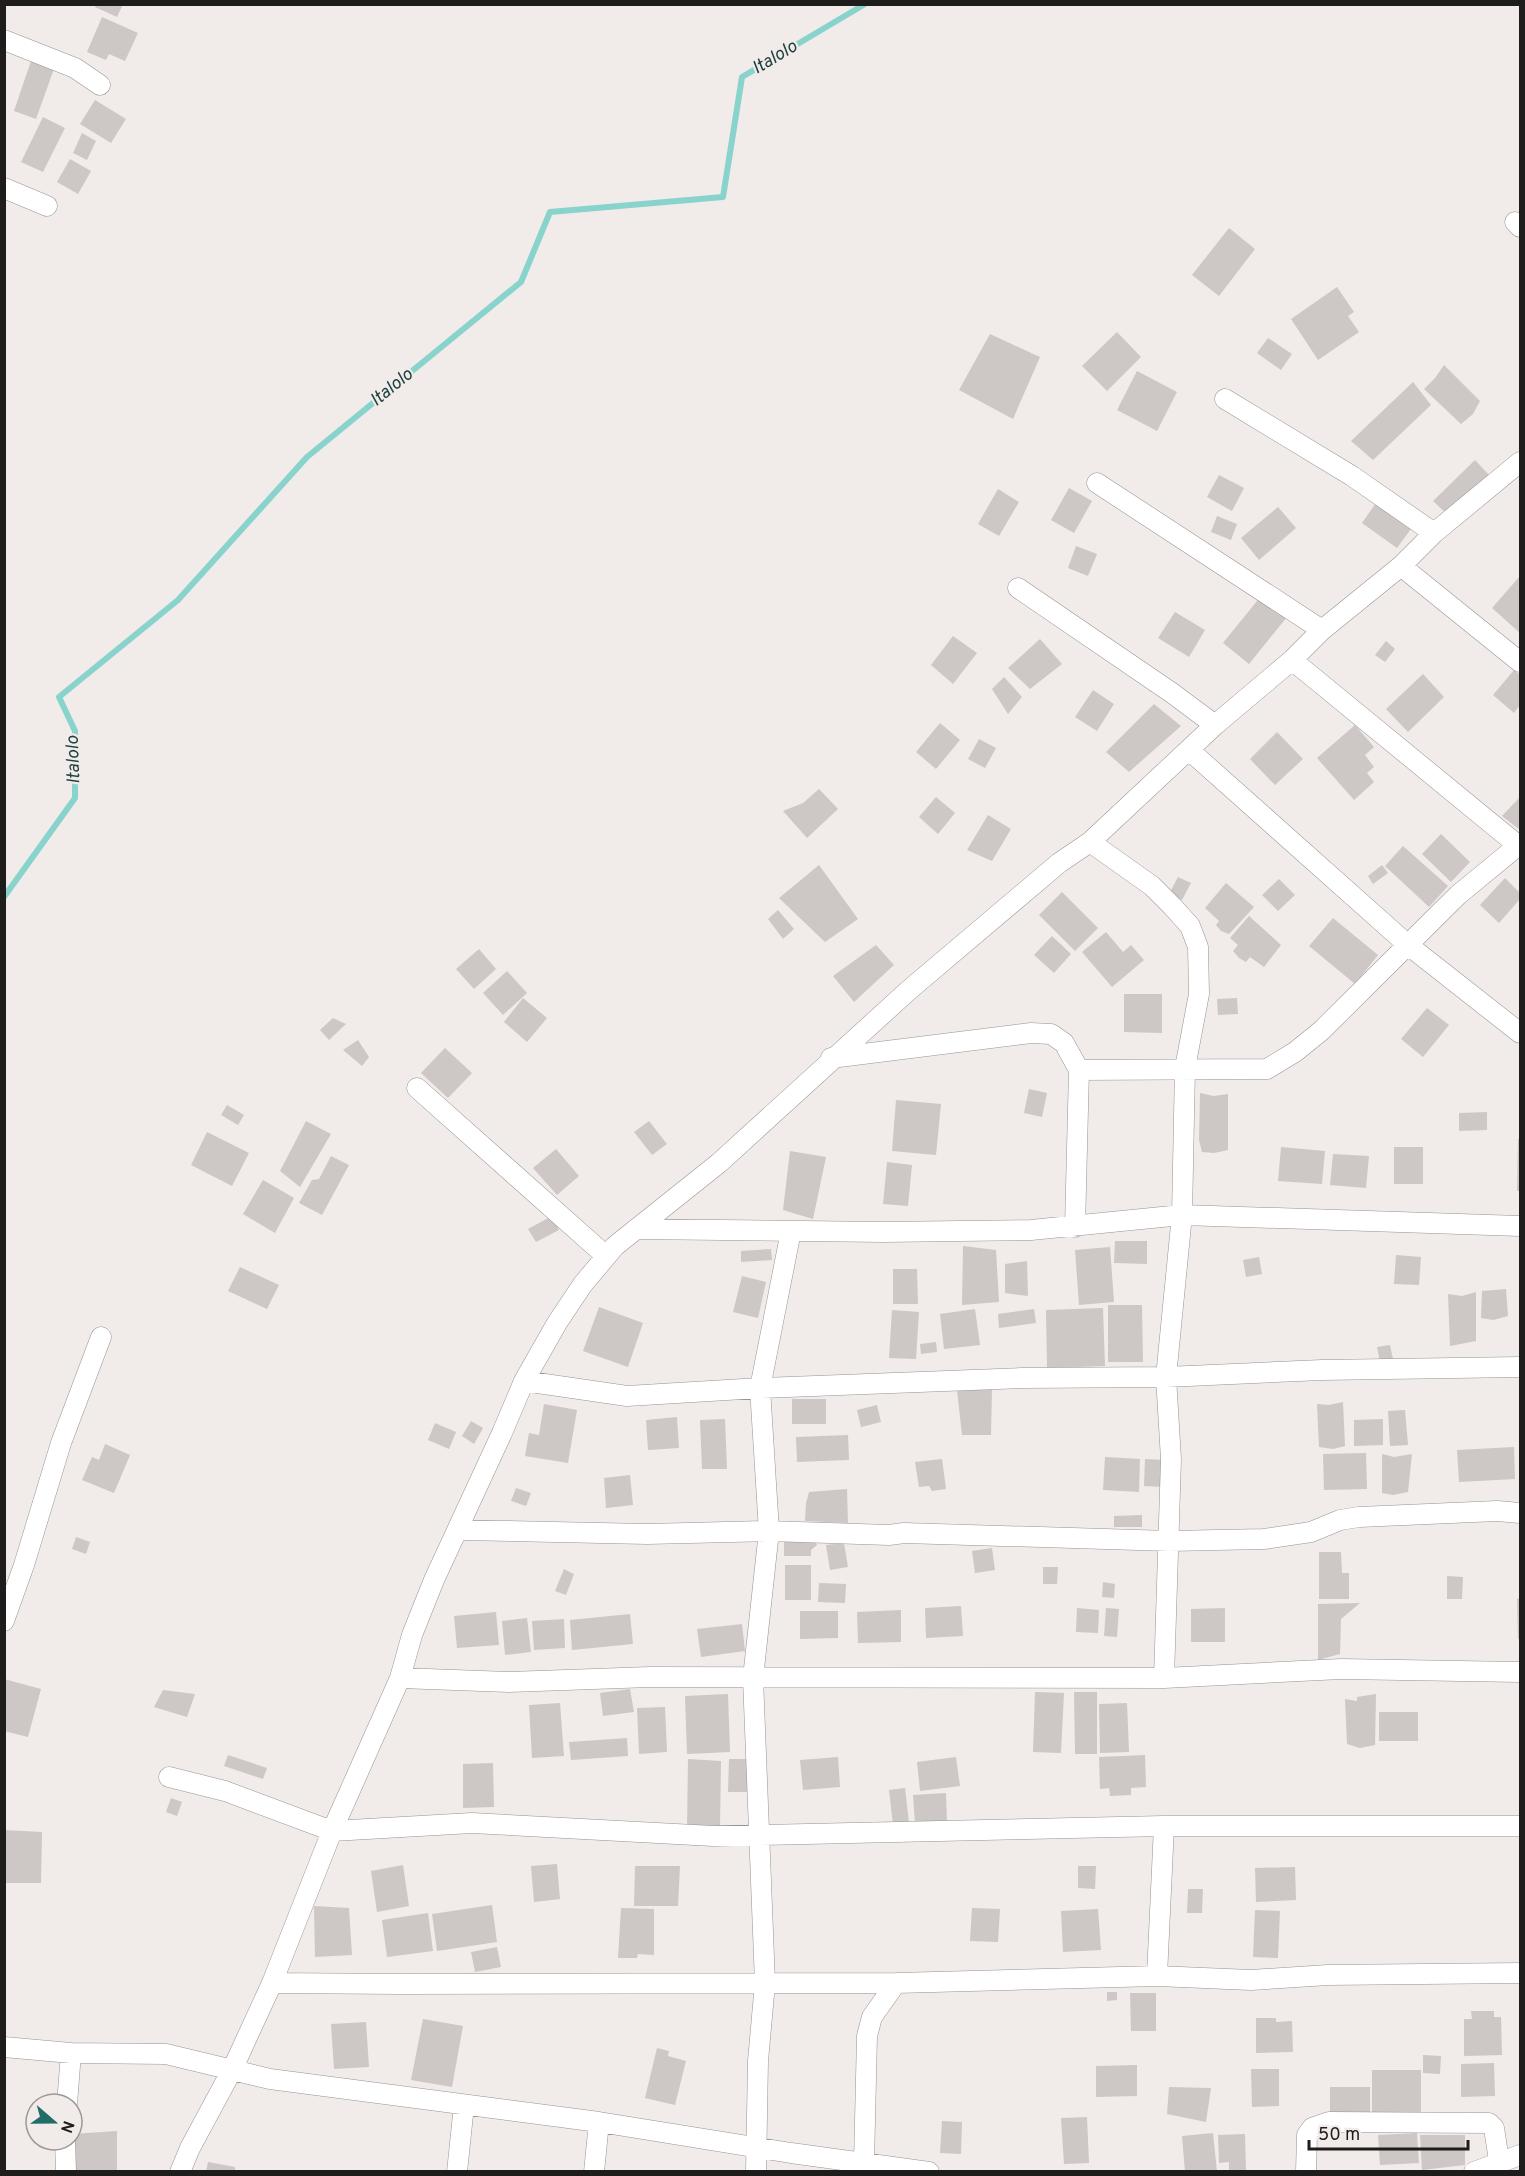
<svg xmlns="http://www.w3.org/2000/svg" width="1525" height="2176" font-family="Overpass,sans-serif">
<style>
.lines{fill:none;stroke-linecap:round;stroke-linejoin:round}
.stream{stroke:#89d3cd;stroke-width:6}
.building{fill:#cdc7c5}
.street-casing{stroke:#989391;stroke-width:21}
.street{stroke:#fff;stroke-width:20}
.labels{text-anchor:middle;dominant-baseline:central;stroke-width:4.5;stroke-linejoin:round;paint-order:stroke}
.water-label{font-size:18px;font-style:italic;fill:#1c403d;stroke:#f1ebe9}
</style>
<rect width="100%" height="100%" fill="#f1ebe9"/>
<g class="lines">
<!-- stream -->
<path class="stream" d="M 4,897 L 75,798 L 75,731 L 59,697 L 178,600 L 307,457 L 521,282 L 550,212 L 723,197 L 742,77 L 865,4"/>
</g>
<!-- building -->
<path class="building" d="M 96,4 L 123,4 L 117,17 L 95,7 Z
M 102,17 L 138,33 L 125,61 L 109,54 L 106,60 L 87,52 Z
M 32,58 L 55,66 L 36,119 L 14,111 Z
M 95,100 L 126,119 L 111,143 L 80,124 Z
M 43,117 L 65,128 L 43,172 L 21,162 Z
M 82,133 L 96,141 L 87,160 L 73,153 Z
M 70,159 L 91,171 L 78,194 L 57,182 Z
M 1229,228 L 1255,249 L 1219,296 L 1192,275 Z
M 1337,287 L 1354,312 L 1348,316 L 1359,332 L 1318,360 L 1291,319 Z
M 1117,332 L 1141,357 L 1107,391 L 1082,366 Z
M 990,334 L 1040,357 L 1013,419 L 959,390 Z
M 1268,338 L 1292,354 L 1281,370 L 1257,353 Z
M 1444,365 L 1480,401 L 1473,414 L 1461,424 L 1424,389 L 1435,378 Z
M 1137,371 L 1177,392 L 1157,431 L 1117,410 Z
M 1413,382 L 1431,405 L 1373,460 L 1351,441 Z
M 1475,460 L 1491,477 L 1449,516 L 1433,501 Z
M 1219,475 L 1244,488 L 1232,511 L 1207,497 Z
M 1069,488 L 1092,501 L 1074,533 L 1051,520 Z
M 998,489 L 1019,502 L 999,536 L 978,524 Z
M 1378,500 L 1413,526 L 1397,548 L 1362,523 Z
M 1278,507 L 1296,528 L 1259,560 L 1241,538 Z
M 1217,516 L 1237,524 L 1231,540 L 1211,532 Z
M 1076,546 L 1097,554 L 1088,576 L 1068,568 Z
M 1520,576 L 1520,633 L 1492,608 Z
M 1261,596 L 1287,617 L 1249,664 L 1223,643 Z
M 1175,612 L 1205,630 L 1189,657 L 1158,638 Z
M 953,636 L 977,653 L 953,684 L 931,665 Z
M 1040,639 L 1062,664 L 1030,689 L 1008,668 Z
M 1386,641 L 1395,649 L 1385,662 L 1375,655 Z
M 1514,670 L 1520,675 L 1520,705 L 1514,713 L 1493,695 Z
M 1423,674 L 1444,697 L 1408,732 L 1386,709 Z
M 1004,677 L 1022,697 L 1008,714 L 992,689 Z
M 1093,690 L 1114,704 L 1097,731 L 1075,717 Z
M 1154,704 L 1181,726 L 1129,772 L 1106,752 Z
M 940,723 L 960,740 L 936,769 L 916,752 Z
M 1355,725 L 1374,747 L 1365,755 L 1374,767 L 1367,773 L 1374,782 L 1354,800 L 1317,758 Z
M 1277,732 L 1303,759 L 1275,785 L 1250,759 Z
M 979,739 L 996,748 L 985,768 L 968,759 Z
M 819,789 L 838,809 L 807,838 L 783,811 L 803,803 Z
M 936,797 L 955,813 L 938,834 L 919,817 Z
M 1520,797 L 1520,830 L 1502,816 Z
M 988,815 L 1011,829 L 992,861 L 967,850 Z
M 1441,834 L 1470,862 L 1451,882 L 1422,854 Z
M 1403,846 L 1448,886 L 1429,907 L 1385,866 Z
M 819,865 L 858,919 L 825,942 L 779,898 Z
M 1382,865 L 1388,873 L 1373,884 L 1368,876 Z
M 1178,877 L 1191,883 L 1182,900 L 1169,894 Z
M 1505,878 L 1520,893 L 1520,899 L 1499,923 L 1480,905 Z
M 1279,879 L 1295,895 L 1278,911 L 1262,895 Z
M 1226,883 L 1254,907 L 1229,934 L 1221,931 L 1216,925 L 1219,921 L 1205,908 Z
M 1062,892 L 1098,928 L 1075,951 L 1039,915 Z
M 778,910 L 794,929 L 783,939 L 768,919 Z
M 1249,916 L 1281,945 L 1264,967 L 1250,957 L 1246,962 L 1239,958 L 1233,951 L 1238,945 L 1230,938 Z
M 1333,918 L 1378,955 L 1355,984 L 1309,946 Z
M 1106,932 L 1123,952 L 1131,945 L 1144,960 L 1112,987 L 1082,952 Z
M 1052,936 L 1071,954 L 1054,973 L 1034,955 Z
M 876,945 L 894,965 L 854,1002 L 833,976 Z
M 479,949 L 496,969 L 474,989 L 456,969 Z
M 507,971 L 527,993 L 503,1015 L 483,993 Z
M 1124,994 L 1162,994 L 1162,1033 L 1124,1032 Z
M 523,998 L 547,1018 L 527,1042 L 504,1022 Z
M 1237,998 L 1238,1014 L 1218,1015 L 1217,999 Z
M 1427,1008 L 1449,1025 L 1423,1057 L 1401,1039 Z
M 333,1018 L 346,1024 L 329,1040 L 320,1030 Z
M 358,1040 L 369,1057 L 362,1066 L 343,1050 Z
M 445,1048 L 472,1073 L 448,1098 L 421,1073 Z
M 1029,1089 L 1047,1093 L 1042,1117 L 1024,1113 Z
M 1200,1093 L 1214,1096 L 1228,1094 L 1228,1150 L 1214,1153 L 1202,1152 L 1199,1140 Z
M 896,1100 L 941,1104 L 936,1155 L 892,1151 Z
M 227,1105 L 244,1115 L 238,1125 L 221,1115 Z
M 1487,1112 L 1487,1130 L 1459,1131 L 1459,1113 Z
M 306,1121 L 331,1134 L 300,1187 L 280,1171 Z
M 649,1121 L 667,1144 L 652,1155 L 634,1132 Z
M 207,1132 L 249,1153 L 232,1186 L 191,1165 Z
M 1518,1139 L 1520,1139 L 1520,1191 L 1517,1191 Z
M 1281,1147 L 1325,1151 L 1322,1184 L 1278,1181 Z
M 1394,1147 L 1423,1147 L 1423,1184 L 1394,1184 Z
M 556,1149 L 579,1176 L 557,1195 L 533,1168 Z
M 790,1151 L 826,1157 L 813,1219 L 783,1210 Z
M 1333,1154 L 1369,1156 L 1366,1188 L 1330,1185 Z
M 331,1156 L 349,1165 L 322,1215 L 299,1203 L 312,1180 L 319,1179 Z
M 887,1162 L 912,1165 L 908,1206 L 883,1204 Z
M 263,1180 L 294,1198 L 275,1233 L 243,1214 Z
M 552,1216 L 559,1230 L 536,1242 L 528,1229 Z
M 1115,1241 L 1147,1241 L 1147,1264 L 1114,1263 Z
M 963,1246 L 996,1250 L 999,1302 L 962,1305 Z
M 1110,1247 L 1114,1302 L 1079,1305 L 1075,1250 Z
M 771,1249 L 772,1260 L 741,1262 L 741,1251 Z
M 1396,1255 L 1421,1257 L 1419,1285 L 1394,1284 Z
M 1259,1257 L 1262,1274 L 1246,1277 L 1243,1260 Z
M 1027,1261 L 1028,1296 L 1005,1293 L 1005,1264 Z
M 240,1267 L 279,1285 L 267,1309 L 228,1291 Z
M 893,1269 L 917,1269 L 918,1304 L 893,1304 Z
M 742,1276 L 766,1282 L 758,1318 L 733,1312 Z
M 1506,1289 L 1508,1316 L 1493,1320 L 1481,1318 L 1482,1291 Z
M 1476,1292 L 1476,1341 L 1450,1346 L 1448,1294 L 1462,1296 Z
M 1108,1305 L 1142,1305 L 1143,1362 L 1108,1362 Z
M 599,1307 L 643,1323 L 628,1367 L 583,1351 Z
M 1103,1308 L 1105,1366 L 1047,1368 L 1046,1310 Z
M 975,1309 L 980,1345 L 944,1349 L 940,1314 Z
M 1034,1309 L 1036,1323 L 999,1328 L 998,1314 Z
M 892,1310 L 919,1312 L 916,1359 L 889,1358 Z
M 936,1342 L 937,1352 L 921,1354 L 920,1344 Z
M 1390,1345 L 1393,1359 L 1380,1362 L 1377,1347 Z
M 992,1389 L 991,1435 L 962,1435 L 957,1390 Z
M 792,1399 L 826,1399 L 826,1424 L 792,1424 Z
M 1343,1402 L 1345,1446 L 1333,1449 L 1319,1447 L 1317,1404 L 1329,1405 Z
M 544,1404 L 577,1410 L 568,1463 L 525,1456 L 529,1433 L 539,1435 Z
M 877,1405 L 881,1422 L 861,1427 L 857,1410 Z
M 1405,1410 L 1408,1445 L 1390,1446 L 1388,1411 Z
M 677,1417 L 679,1448 L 648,1450 L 646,1420 Z
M 725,1419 L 727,1469 L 702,1469 L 700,1420 Z
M 1383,1419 L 1383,1445 L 1354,1446 L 1354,1420 Z
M 471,1421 L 483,1428 L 474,1444 L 462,1436 Z
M 435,1423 L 456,1432 L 449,1449 L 428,1440 Z
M 848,1435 L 849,1460 L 797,1462 L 796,1437 Z
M 105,1444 L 130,1455 L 114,1493 L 82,1480 L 92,1457 L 99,1460 Z
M 1514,1447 L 1515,1479 L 1459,1482 L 1457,1450 Z
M 1366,1453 L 1367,1489 L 1324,1490 L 1323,1454 Z
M 1382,1454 L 1394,1457 L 1412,1454 L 1408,1492 L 1393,1495 L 1382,1493 Z
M 1105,1457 L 1140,1459 L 1139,1492 L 1103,1490 Z
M 942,1459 L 946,1489 L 932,1491 L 929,1486 L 919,1487 L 915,1462 Z
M 1145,1459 L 1165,1460 L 1164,1487 L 1144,1486 Z
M 630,1475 L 633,1505 L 606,1508 L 604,1478 Z
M 516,1488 L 531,1493 L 526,1506 L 511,1501 Z
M 847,1489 L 848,1523 L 805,1521 L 806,1503 L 809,1492 Z
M 1142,1515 L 1142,1527 L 1114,1527 L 1114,1516 Z
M 76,1537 L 90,1542 L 86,1554 L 72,1549 Z
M 784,1538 L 814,1538 L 817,1545 L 811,1550 L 811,1556 L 784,1556 Z
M 844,1543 L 848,1567 L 830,1570 L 826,1545 Z
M 992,1548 L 995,1570 L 975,1573 L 972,1551 Z
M 1319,1552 L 1341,1552 L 1342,1573 L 1349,1573 L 1349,1599 L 1319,1599 Z
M 785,1565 L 811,1565 L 811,1600 L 785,1600 Z
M 1043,1567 L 1058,1567 L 1057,1584 L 1043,1584 Z
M 564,1569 L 574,1574 L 566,1595 L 555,1591 Z
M 1447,1576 L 1463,1577 L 1462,1599 L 1447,1599 Z
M 1103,1582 L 1115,1584 L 1114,1598 L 1102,1597 Z
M 819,1583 L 846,1584 L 845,1603 L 818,1602 Z
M 1520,1598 L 1520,1639 L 1518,1639 L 1517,1599 Z
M 1360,1603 L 1341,1619 L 1340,1654 L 1318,1660 L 1318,1604 Z
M 961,1606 L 963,1636 L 926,1638 L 925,1608 Z
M 1077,1608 L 1099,1610 L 1098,1633 L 1076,1632 Z
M 1106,1608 L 1119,1609 L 1117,1637 L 1104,1636 Z
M 1225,1608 L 1225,1642 L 1191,1642 L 1191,1609 Z
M 901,1610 L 901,1642 L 858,1643 L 857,1612 Z
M 800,1611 L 838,1611 L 838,1638 L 800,1639 Z
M 496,1612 L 499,1645 L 457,1648 L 454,1616 Z
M 630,1614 L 633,1644 L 572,1650 L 570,1620 Z
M 527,1618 L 531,1652 L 505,1655 L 502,1621 Z
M 564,1619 L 565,1648 L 534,1650 L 532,1621 Z
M 742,1624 L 745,1651 L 701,1657 L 697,1629 Z
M 4,1679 L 41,1689 L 28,1737 L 4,1731 Z
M 630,1689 L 634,1712 L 603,1716 L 600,1693 Z
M 163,1690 L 195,1694 L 187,1717 L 154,1707 Z
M 1035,1692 L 1064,1693 L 1061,1753 L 1033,1752 Z
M 1074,1692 L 1097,1692 L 1097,1754 L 1075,1754 Z
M 728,1694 L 730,1752 L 687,1754 L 685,1696 Z
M 1376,1694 L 1375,1745 L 1360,1748 L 1347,1744 L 1345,1699 L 1357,1701 L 1357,1697 Z
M 560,1703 L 564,1756 L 532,1758 L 529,1705 Z
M 1127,1703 L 1129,1752 L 1100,1753 L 1099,1704 Z
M 665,1707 L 667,1752 L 639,1754 L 637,1708 Z
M 1379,1712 L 1418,1712 L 1418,1741 L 1379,1741 Z
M 627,1738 L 628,1756 L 571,1760 L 569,1742 Z
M 228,1755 L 267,1768 L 263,1779 L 224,1766 Z
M 1145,1755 L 1146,1787 L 1131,1788 L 1131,1795 L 1110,1796 L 1109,1788 L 1100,1789 L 1099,1757 Z
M 838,1757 L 840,1787 L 803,1790 L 800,1760 Z
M 956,1757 L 960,1786 L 920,1791 L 917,1762 Z
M 688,1759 L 721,1761 L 720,1829 L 687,1829 Z
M 729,1759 L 754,1759 L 753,1792 L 728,1792 Z
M 493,1763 L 494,1807 L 463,1808 L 463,1764 Z
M 905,1788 L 909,1823 L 893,1825 L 889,1790 Z
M 946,1793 L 947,1822 L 915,1824 L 913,1795 Z
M 171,1798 L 182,1802 L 177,1816 L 166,1812 Z
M 4,1830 L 42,1832 L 41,1883 L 4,1883 Z
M 557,1864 L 560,1899 L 534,1902 L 531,1866 Z
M 403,1865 L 409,1906 L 377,1912 L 371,1871 Z
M 635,1866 L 680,1866 L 678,1906 L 634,1906 Z
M 1078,1866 L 1096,1866 L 1095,1889 L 1078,1888 Z
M 1295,1867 L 1296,1900 L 1256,1902 L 1255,1868 Z
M 1188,1889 L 1203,1889 L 1202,1913 L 1187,1913 Z
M 492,1905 L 497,1942 L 437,1951 L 432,1914 Z
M 314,1906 L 349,1908 L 352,1955 L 315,1957 Z
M 621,1908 L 654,1909 L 654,1955 L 638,1954 L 637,1958 L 618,1958 Z
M 972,1908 L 1000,1909 L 998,1942 L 970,1941 Z
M 1098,1909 L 1101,1950 L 1063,1952 L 1061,1911 Z
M 1255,1910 L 1280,1911 L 1278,1958 L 1253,1957 Z
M 428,1913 L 433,1951 L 387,1957 L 382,1920 Z
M 497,1947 L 501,1967 L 475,1972 L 471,1952 Z
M 1107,1992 L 1117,1992 L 1117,2000 L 1107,2001 Z
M 1130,1993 L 1156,1993 L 1156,2031 L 1131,2031 Z
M 1471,2011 L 1494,2011 L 1494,2017 L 1501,2017 L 1502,2055 L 1464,2056 L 1464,2019 L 1472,2019 Z
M 1256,2018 L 1276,2018 L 1276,2022 L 1292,2021 L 1293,2052 L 1256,2053 Z
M 423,2019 L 463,2026 L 452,2087 L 411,2080 Z
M 366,2022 L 369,2067 L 334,2069 L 331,2024 Z
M 657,2048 L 669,2051 L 668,2056 L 686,2061 L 675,2105 L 645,2098 Z
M 1423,2055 L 1441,2056 L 1440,2074 L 1423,2073 Z
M 1494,2063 L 1495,2096 L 1461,2097 L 1461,2064 Z
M 1137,2065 L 1137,2096 L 1096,2097 L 1096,2066 Z
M 1251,2069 L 1279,2069 L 1279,2106 L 1252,2107 Z
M 1372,2070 L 1421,2070 L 1421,2112 L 1372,2112 Z
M 1169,2087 L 1211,2088 L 1206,2122 L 1167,2114 Z
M 1330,2087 L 1370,2087 L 1370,2119 L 1330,2119 Z
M 1087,2117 L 1089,2163 L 1064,2164 L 1061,2118 Z
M 942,2121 L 962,2122 L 961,2154 L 940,2153 Z
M 117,2131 L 117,2172 L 73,2172 L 72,2134 Z
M 1213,2133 L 1217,2172 L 1185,2172 L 1182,2136 Z
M 1417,2133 L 1419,2163 L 1380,2165 L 1378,2135 Z
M 1245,2134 L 1246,2172 L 1229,2172 L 1229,2162 L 1219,2163 L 1218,2135 Z
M 1420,2135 L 1465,2135 L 1465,2165 L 1422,2170 Z
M 208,2162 L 235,2167 L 235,2172 L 206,2172 Z"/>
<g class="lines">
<defs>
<path id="street" d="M 4,40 L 75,68 L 100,85
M 4,188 L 47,206
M 1515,222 L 1520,227
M 1225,399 L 1352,476 L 1434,533
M 1097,483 L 1322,630
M 1401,566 L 1520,662
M 1018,588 L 1172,693 L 1215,725
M 1292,660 L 1520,847
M 1189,750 L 1408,945 L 1520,1033
M 1090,842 L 1152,886 L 1173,907 L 1190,926 L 1198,947 L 1199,994 L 1185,1068 L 1182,1215 L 1166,1377 L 1171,1459 L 1164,1678
M 831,1058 L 1031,1033 L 1051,1034 L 1064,1043 L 1079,1070 L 1075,1227
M 1079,1070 L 1267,1069 L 1295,1052 L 1321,1031 L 1458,895 L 1520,844
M 417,1088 L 606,1256
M 636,1229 L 883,1232 L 1031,1230 L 1182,1215 L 1520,1226
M 524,1381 L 627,1396 L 760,1388 L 1022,1378 L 1166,1377 L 1322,1370 L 1520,1367
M 459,1530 L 647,1534 L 769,1531 L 889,1535 L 904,1533 L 1170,1541 L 1264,1539 L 1311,1532 L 1340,1520 L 1359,1517 L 1497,1511 L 1520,1513
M 4,1621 L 24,1565 L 61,1443 L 101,1337
M 400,1678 L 509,1682 L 650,1677 L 1164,1678 L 1341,1669 L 1520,1672
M 169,1777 L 225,1791 L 332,1831 L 472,1823 L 713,1836 L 1164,1826 L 1520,1826
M 1157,1976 L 1164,1826
M 272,1983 L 402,1984 L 896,1983 L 1157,1976 L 1251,1980 L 1328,1975 L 1520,1973
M 4,2047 L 71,2053 L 166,2054 L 270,2079 L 599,2122 L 791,2153 L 929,2172
M 67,2104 L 71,2053
M 65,2140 L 66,2172
M 864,2163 L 867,2036 L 872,2017 L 896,1983
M 180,2172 L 190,2148 L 232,2070 L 272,1983 L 332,1831 L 400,1678 L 412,1635 L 434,1580 L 502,1433 L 524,1381 L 557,1323 L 583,1284 L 615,1246 L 719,1163 L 909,990 L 1059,863 L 1090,842 L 1215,725 L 1292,660 L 1322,630 L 1401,566 L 1434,533 L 1520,462
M 457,2172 L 464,2105
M 594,2172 L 599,2122
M 756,2172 L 758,2061 L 765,1983 L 753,1678 L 769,1531 L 760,1388 L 791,1231
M 1306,2172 L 1307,2135 L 1312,2128 L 1329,2122 L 1489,2123 L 1494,2128 L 1499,2161
M 1474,2172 L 1520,2155"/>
</defs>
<!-- street casing -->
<use href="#street" class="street-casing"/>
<!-- street -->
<use href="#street" class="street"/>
</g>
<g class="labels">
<!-- water labels -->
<g class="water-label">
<text transform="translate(775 58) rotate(-31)">Italolo</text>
<text transform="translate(392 388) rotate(-39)">Italolo</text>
<text transform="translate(74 760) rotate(-92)">Italolo</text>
</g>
</g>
<!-- border -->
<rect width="1525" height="2176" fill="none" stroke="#1f1d1c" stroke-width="12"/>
<!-- north arrow -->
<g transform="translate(54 2122) rotate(110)"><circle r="28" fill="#f1ebe9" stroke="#9d9997" stroke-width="1.5"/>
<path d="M0-4.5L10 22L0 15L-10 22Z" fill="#226d68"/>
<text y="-9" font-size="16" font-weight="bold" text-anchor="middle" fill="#1f1d1c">N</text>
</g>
<!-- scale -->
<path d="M1309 2140v9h159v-9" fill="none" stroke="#1f1d1c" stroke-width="3"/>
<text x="1318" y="2140" font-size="18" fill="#1f1d1c" stroke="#f1ebe9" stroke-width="4.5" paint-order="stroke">50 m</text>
</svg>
